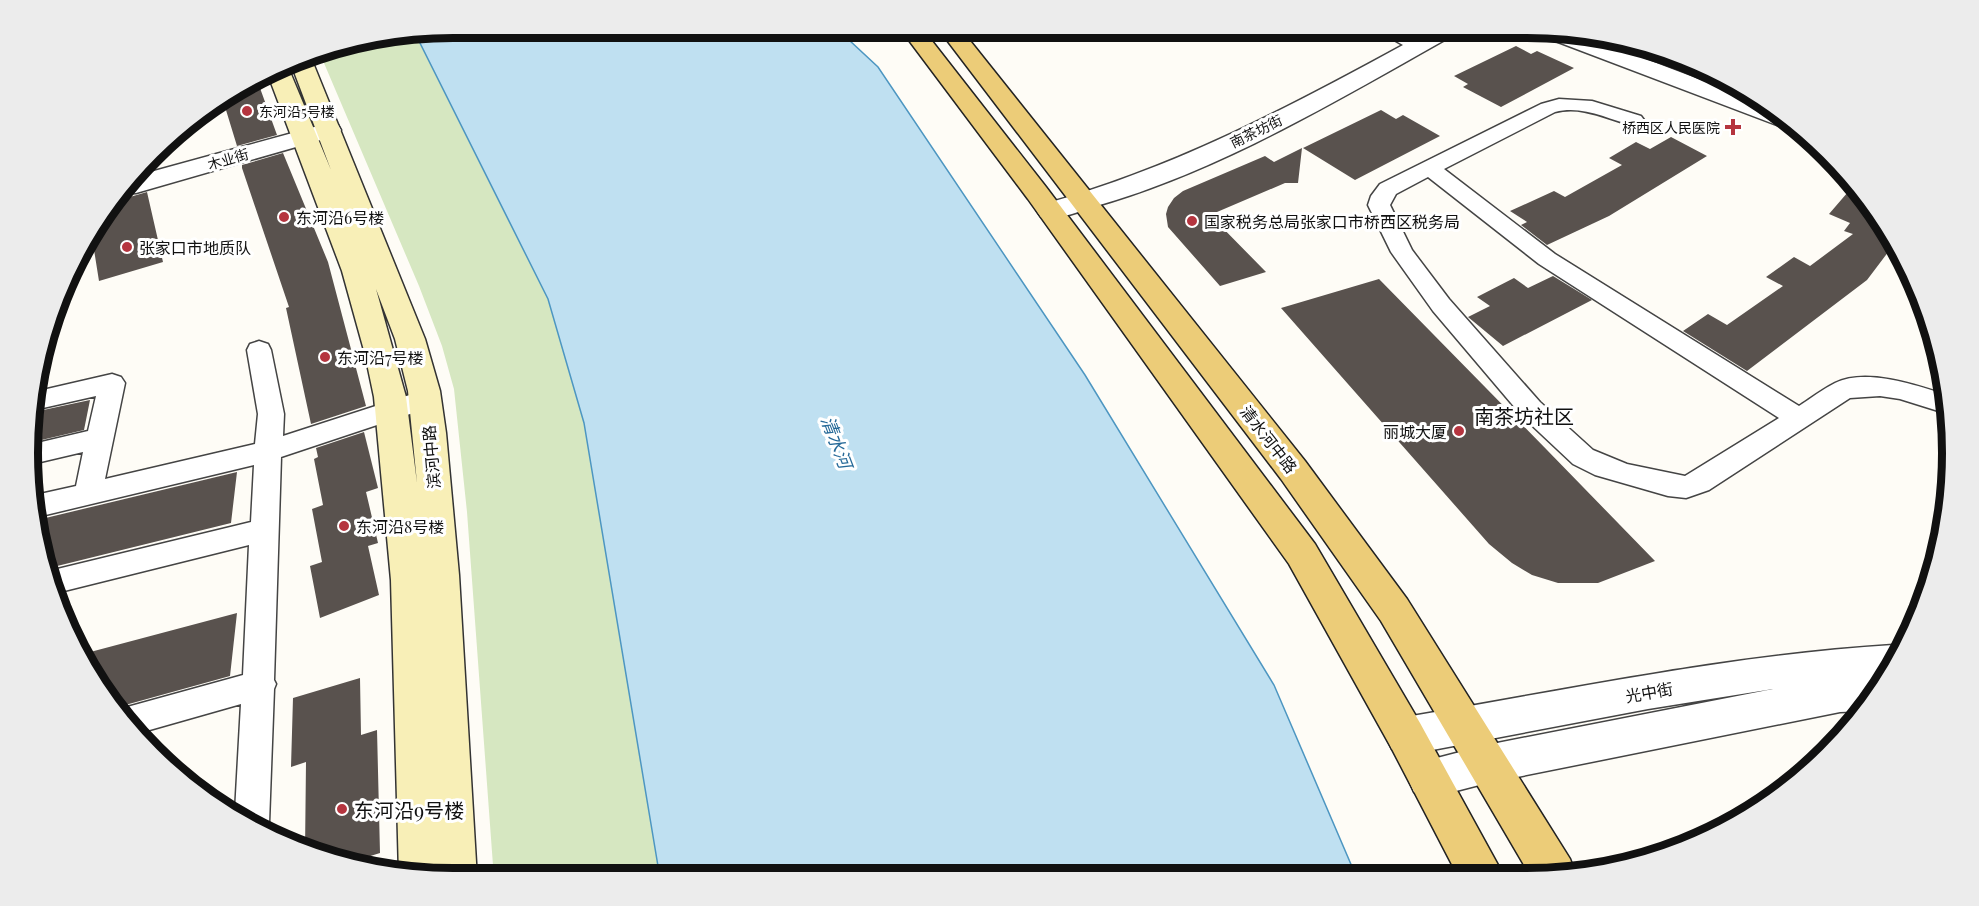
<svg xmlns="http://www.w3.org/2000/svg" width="1979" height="906" font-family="'Playfair Display','Noto Sans SC',serif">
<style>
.green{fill:#d6e7c1}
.water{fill:#bfe0f1;stroke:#4d96c1;stroke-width:1.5}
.building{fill:#59524e}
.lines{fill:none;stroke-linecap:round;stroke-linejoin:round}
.minor-casing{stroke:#444;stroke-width:3}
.tertiary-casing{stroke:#444;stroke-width:3}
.secondary-casing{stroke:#333;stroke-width:3}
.primary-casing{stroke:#222;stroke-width:3}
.minor{fill:#fff;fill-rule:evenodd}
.tertiary{fill:#fff;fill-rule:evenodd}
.secondary{fill:#f8efb7;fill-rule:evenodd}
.primary{fill:#eccc78;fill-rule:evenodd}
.poi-dot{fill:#b5353f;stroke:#fff;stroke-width:2}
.labels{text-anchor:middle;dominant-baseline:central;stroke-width:6;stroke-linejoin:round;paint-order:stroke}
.far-poi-label{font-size:14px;fill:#111;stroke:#fff;text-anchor:start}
.far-street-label{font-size:14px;fill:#111;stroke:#fff}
.poi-label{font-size:16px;fill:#111;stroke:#fff;text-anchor:start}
.street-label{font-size:16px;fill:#111;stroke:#fff}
.water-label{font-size:18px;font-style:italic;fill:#256998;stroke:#fff}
.quarter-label{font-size:20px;fill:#111;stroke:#fff}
.near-poi-label{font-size:20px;fill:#111;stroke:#fff;text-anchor:start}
.rim{fill:none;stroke:#111;stroke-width:8}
</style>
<rect width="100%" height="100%" fill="#fefcf6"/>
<!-- green -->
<path class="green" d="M 415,33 L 548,299 L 584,423 L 660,878 L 494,879 L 467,512 L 454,389 L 442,346 L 419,286 L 318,49 Z"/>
<!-- water -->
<path class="water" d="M 453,27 L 835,27 L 878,67 L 1085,375 L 1274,685 L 1356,876 L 660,878 L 584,423 L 548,299 L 415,33 Z"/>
<!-- building -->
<path class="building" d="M 1516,46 L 1531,54 L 1537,51 L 1574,68 L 1501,107 L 1463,87 L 1468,84 L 1454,76 Z
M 256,77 L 277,135 L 237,146 L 222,97 L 240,84 Z
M 1381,110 L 1396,119 L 1403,115 L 1440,136 L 1355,180 L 1303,148 Z
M 1671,137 L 1707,156 L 1609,216 L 1547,245 L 1521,225 L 1527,222 L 1510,211 L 1554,191 L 1565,197 L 1622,165 L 1609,158 L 1636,142 L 1650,149 Z
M 1302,148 L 1298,183 L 1285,183 L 1210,215 L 1266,272 L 1220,286 L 1168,227 L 1166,214 L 1168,207 L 1174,198 L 1183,191 L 1265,156 L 1274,162 Z
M 283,153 L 328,262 L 366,406 L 311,424 L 286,308 L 289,307 L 242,168 L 242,165 Z
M 1854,185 L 1880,216 L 1895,243 L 1867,280 L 1747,371 L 1683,331 L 1708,314 L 1727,325 L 1783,286 L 1766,277 L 1794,257 L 1810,266 L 1853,234 L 1844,231 L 1850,223 L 1829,214 Z
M 147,192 L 163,262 L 99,281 L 91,231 L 116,201 Z
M 1553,276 L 1592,300 L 1503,346 L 1468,317 L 1490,306 L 1477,297 L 1514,278 L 1528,288 Z
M 1379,279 L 1547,450 L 1655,561 L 1598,583 L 1558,583 L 1532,575 L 1512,563 L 1489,544 L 1281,308 Z
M 90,400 L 84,430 L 33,442 L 34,412 Z
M 364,432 L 378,488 L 366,492 L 378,543 L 368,546 L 379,595 L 320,618 L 310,566 L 322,562 L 312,509 L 323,505 L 314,459 L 318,457 L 316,448 Z
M 237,472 L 231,523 L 45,569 L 33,521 Z
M 237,613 L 230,676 L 118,707 L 84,666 L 79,655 Z
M 360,678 L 361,735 L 377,730 L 380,853 L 364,858 L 365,869 L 305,851 L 306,762 L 291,767 L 293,698 Z"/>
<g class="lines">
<defs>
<path id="minor" d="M 1559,99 L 1592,101 L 1641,116 L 1644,120 L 1641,124 L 1634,126 C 1607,119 1583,105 1555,112 L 1444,169 L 1555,254 L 1799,406 C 1811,398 1823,389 1835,383 C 1866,368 1916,385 1946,395 L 1948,414 L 1900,399 L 1880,396 L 1850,398 L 1709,490 L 1686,498 L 1668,496 L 1595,475 L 1573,464 L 1522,416 L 1433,311 L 1391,252 L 1368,205 L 1371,196 L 1380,184 L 1541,104 ZM 1428,177 L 1539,264 L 1779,418 L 1685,476 L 1627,464 L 1593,450 L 1540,402 L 1449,299 L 1412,250 L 1390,205 L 1396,194 Z
M 259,341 L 268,344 L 271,350 L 284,414 L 283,436 L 425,390 L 434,392 L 438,399 L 434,406 L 281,457 L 274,680 L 276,684 L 274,689 L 269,823 L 266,832 L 235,812 L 241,704 L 139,733 L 120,709 L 243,675 L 249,545 L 52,594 L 45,572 L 251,522 L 254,465 L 33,518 L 31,496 L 76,486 L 83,452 L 32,464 L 33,444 L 88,431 L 96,396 L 34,410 L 34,392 L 112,374 L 121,377 L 125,383 L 105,479 L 255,444 L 258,414 L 247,350 L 250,344 Z"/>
<path id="tertiary" d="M 1377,27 L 1404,27 L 1419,36 L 1435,27 L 1462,27 L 1459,32 C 1342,97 1224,170 1093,207 C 1077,212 1058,221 1041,217 L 1037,211 L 1041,205 C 1172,169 1284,110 1403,45 L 1380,32 Z
M 1535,28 L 1572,31 L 1772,107 L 1798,128 L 1791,129 L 1782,127 L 1537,34 Z
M 329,123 L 338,125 L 341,130 L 338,135 L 136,193 L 122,194 L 136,176 Z
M 1893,645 L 1901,648 L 1865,711 L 1840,712 L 1487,783 L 1429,798 L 1414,792 L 1408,778 L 1414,764 L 1487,745 L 1773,689 L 1648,709 L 1406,755 L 1392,749 L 1386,736 L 1392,723 L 1406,717 C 1568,690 1728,655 1893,645 Z"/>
<path id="secondary" d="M 309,53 L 425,339 L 440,391 L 446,433 L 459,575 L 477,879 L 399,874 L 391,580 L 374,397 L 365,354 L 342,271 L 267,72 L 286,63 L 288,67 L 331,170 L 290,61 ZM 376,289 L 395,339 L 408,391 L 417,483 L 406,397 Z"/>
<path id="primary" d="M 899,27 L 921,27 L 1046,187 L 1315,544 L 1420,723 L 1504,876 L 1458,876 L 1392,749 L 1289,564 L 1028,199 Z
M 937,27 L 959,27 L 1305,461 L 1407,599 L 1570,859 L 1576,875 L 1530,875 L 1381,621 L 1281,479 Z"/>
</defs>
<!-- minor casing -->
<use href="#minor" class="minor-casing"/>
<!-- tertiary casing -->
<use href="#tertiary" class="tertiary-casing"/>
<!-- secondary casing -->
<use href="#secondary" class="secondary-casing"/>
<!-- primary casing -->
<use href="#primary" class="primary-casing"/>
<!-- minor -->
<use href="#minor" class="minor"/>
<!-- tertiary -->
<use href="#tertiary" class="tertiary"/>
<!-- secondary -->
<use href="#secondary" class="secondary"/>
<!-- primary -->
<use href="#primary" class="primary"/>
</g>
<!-- markers -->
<g class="poi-dot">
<circle cx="247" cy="111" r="6"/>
<path d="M1730 118h6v6h6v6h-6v6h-6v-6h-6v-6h6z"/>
<circle cx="284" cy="217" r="6"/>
<circle cx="1192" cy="221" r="6"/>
<circle cx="127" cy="247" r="6"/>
<circle cx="325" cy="357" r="6"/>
<circle cx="1459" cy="431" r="6"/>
<circle cx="344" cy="526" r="6"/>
<circle cx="342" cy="809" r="6"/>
</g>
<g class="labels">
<!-- far-poi labels -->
<g class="far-poi-label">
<text x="259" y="111">东河沿5号楼</text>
<text x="1720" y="127" text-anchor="end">桥西区人民医院</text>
</g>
<!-- far-street labels -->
<g class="far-street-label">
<text transform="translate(1256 131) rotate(-26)">南茶坊街</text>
<text transform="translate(228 159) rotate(-16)">木业街</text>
</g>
<!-- poi labels -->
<g class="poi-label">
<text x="296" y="217">东河沿6号楼</text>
<text x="1204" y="221">国家税务总局张家口市桥西区税务局</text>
<text x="139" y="247">张家口市地质队</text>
<text x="337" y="357">东河沿7号楼</text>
<text x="1447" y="431" text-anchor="end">丽城大厦</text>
<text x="356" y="526">东河沿8号楼</text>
</g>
<!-- street labels -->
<g class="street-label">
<text transform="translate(1269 439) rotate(52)">清水河中路</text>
<text transform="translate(431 457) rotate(-95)">滨河中路</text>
<text transform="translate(1649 692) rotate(-10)">光中街</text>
</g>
<!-- water labels -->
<g class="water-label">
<text transform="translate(837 442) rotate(69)">清水河</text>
</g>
<!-- quarter labels -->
<g class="quarter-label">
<text x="1524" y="415">南茶坊社区</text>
</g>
<!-- near-poi labels -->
<g class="near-poi-label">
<text x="354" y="809">东河沿9号楼</text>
</g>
</g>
<!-- crop -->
<path d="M0 0H1979V906H0ZM453 38H1527A415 415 0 0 1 1942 453V453A415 415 0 0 1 1527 868H453A415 415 0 0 1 38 453V453A415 415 0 0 1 453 38Z" fill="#ececec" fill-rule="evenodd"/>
<path class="rim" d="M453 38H1527A415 415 0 0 1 1942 453V453A415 415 0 0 1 1527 868H453A415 415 0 0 1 38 453V453A415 415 0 0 1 453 38Z"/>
</svg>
